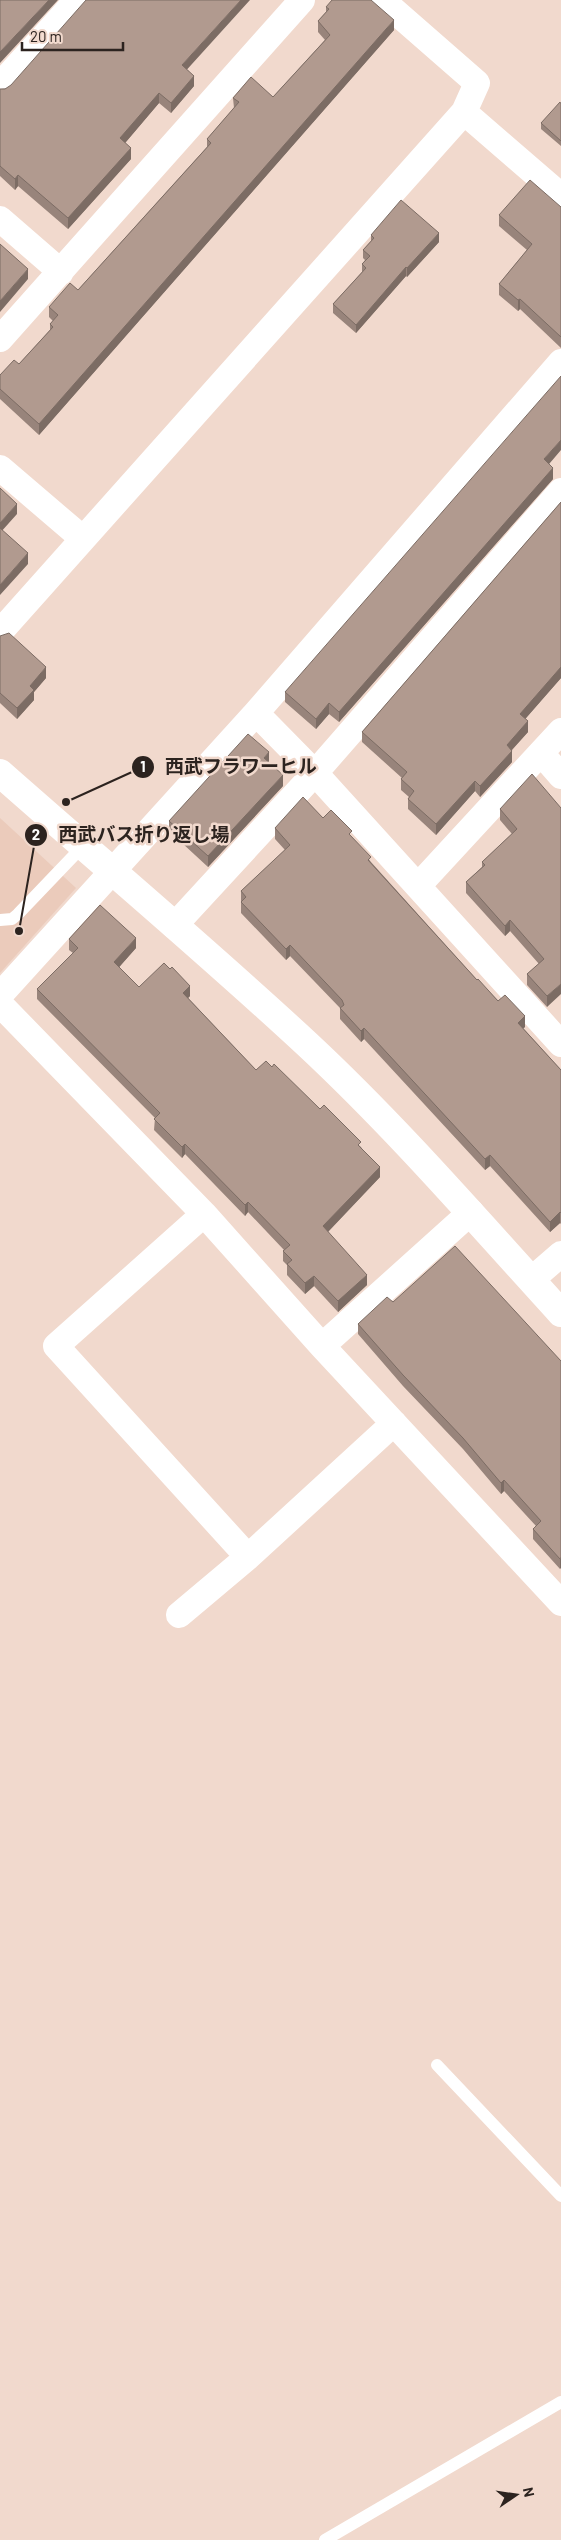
<svg xmlns="http://www.w3.org/2000/svg" width="561" height="2540" font-family="Barlow,'Noto Sans JP',sans-serif">
<style>
.built{fill:#ebcbbb}
.lines{fill:none;stroke-linecap:round;stroke-linejoin:round}
.lane{stroke:#fff;stroke-width:12}
.street{stroke:#fff;stroke-width:26}
.secondary{stroke:#fff;stroke-width:28}
.wall{fill:#98847b}
.shaded-wall{fill:#7c6c64}
.building{fill:#b19a8f;stroke:#7c6c64}
.leader{fill:none;stroke:#2c231f;stroke-width:2}
.callout-dot{fill:#2c231f;stroke:#f1d9cd;stroke-width:2}
.mark-label{font-size:15px;text-anchor:middle;font-weight:bold;fill:#fff}
.callout-label{font-size:19px;text-anchor:middle;font-weight:bold;fill:#2c231f;stroke:#f1d9cd;stroke-width:5;stroke-linejoin:round;paint-order:stroke}
</style>
<rect width="100%" height="100%" fill="#f1d9cd"/>
<!-- built -->
<path class="built" d="M 0,818 L 76,888 L 0,973 Z"/>
<g class="lines">
<!-- lane -->
<path class="lane" d="M 0,920 L 12,919 L 18,914 L 83,846
M 437,2065 L 561,2196
M 325,2540 L 561,2402"/>
<!-- street -->
<path class="street" d="M 0,85 L 77,0
M 464,112 L 561,196
M 0,219 L 61,272
M 0,339 L 302,0
M 0,468 L 82,538
M 0,632 L 464,112 L 477,83 L 382,0
M 256,713 L 315,773 L 561,1044
M 541,753 L 561,776
M 418,886 L 561,731
M 174,926 L 315,773 L 561,491
M 0,995 L 256,713 L 561,362
M 0,1004 L 204,1214 L 322,1346 L 561,1603
M 204,1214 L 56,1346 L 248,1557
M 531,1280 L 561,1254
M 322,1346 L 471,1212
M 179,1615 L 248,1557 L 394,1423"/>
<!-- secondary -->
<path class="secondary" d="M 0,773 C 103,864 208,952 308,1045 C 398,1129 478,1222 561,1313"/>
</g>
<!-- wall -->
<path class="wall" d="M 326,7 L 394,30 L 39,435 L 0,399 L 0,375 L 19,364 L 50,330 L 50,324 L 53,321 L 49,317 L 49,307 L 78,290 L 207,147 L 207,139 L 234,108 L 233,98 L 273,97 L 325,40 L 318,32 L 318,21 L 326,12 Z
M 188,70 L 194,86 L 171,113 L 159,103 L 125,143 L 131,159 L 68,229 L 18,186 L 15,190 L 0,176 L 0,89 Z
M 561,104 L 561,146 L 541,129 L 541,123 Z
M 561,207 L 561,348 L 520,309 L 518,311 L 499,295 L 499,284 L 527,250 L 499,226 L 499,215 Z
M 371,235 L 439,242 L 407,277 L 406,276 L 356,333 L 333,313 L 333,304 L 362,272 L 362,264 L 365,260 L 363,258 L 363,250 L 371,241 Z
M 549,464 L 553,479 L 339,722 L 329,714 L 316,729 L 285,702 L 285,692 Z
M 561,502 L 561,678 L 525,719 L 528,732 L 512,750 L 512,762 L 480,797 L 475,791 L 436,835 L 408,809 L 408,799 L 409,797 L 401,790 L 401,779 L 402,778 L 362,742 L 362,732 Z
M 0,636 L 46,678 L 34,692 L 34,700 L 17,719 L 0,703 Z
M 283,786 L 208,867 L 169,831 L 169,821 Z
M 561,808 L 547,1007 L 527,985 L 527,974 L 539,964 L 510,931 L 505,936 L 466,893 L 466,882 L 482,867 L 482,862 L 512,834 L 500,820 L 500,809 Z
M 323,818 L 352,837 L 371,862 L 477,980 L 525,1027 L 523,1028 L 561,1070 L 561,1224 L 560,1223 L 550,1232 L 490,1166 L 485,1170 L 364,1039 L 361,1042 L 340,1019 L 340,1008 L 290,956 L 286,960 L 241,913 L 241,891 L 285,850 L 275,839 L 275,828 Z
M 69,939 L 136,948 L 119,967 L 139,987 L 190,996 L 188,998 L 256,1070 L 272,1067 L 361,1147 L 380,1177 L 328,1232 L 367,1285 L 338,1312 L 314,1286 L 305,1294 L 287,1275 L 287,1265 L 283,1261 L 283,1251 L 284,1250 L 248,1212 L 245,1216 L 185,1154 L 182,1158 L 154,1130 L 155,1118 L 37,999 L 37,989 L 73,953 L 69,950 Z
M 393,1302 L 561,1361 L 560,1569 L 533,1539 L 533,1529 L 536,1526 L 504,1491 L 501,1494 L 463,1449 L 403,1386 L 358,1334 L 358,1324 Z"/>
<!-- shaded-wall -->
<path class="shaded-wall" d="M 49,0 L 58,0 L 0,63 L 0,52 Z
M 241,0 L 250,0 L 182,75 L 182,65 Z
M 394,20 L 394,30 L 39,435 L 39,424 Z
M 194,76 L 194,86 L 171,113 L 171,103 Z
M 159,93 L 159,103 L 120,149 L 120,138 Z
M 131,148 L 131,159 L 68,229 L 68,218 Z
M 18,175 L 18,186 L 15,190 L 15,179 Z
M 439,233 L 439,242 L 407,277 L 407,268 Z
M 406,267 L 406,276 L 356,333 L 356,325 Z
M 28,269 L 28,279 L 0,312 L 0,301 Z
M 520,299 L 520,309 L 518,311 L 518,300 Z
M 561,440 L 561,450 L 544,470 L 544,459 Z
M 553,468 L 553,479 L 339,722 L 339,712 Z
M 17,504 L 17,514 L 0,533 L 0,523 Z
M 28,553 L 28,564 L 0,595 L 0,585 Z
M 46,667 L 46,678 L 34,692 L 34,700 L 17,719 L 17,708 L 30,686 Z
M 561,667 L 561,678 L 520,725 L 520,714 Z
M 329,703 L 329,714 L 316,729 L 316,719 Z
M 528,721 L 528,732 L 507,755 L 507,745 Z
M 512,751 L 512,762 L 480,797 L 480,786 Z
M 269,752 L 269,763 L 264,758 Z
M 283,775 L 283,786 L 208,867 L 208,856 Z
M 475,781 L 475,791 L 436,835 L 436,824 Z
M 510,920 L 510,931 L 505,936 L 505,926 Z
M 136,938 L 136,948 L 114,973 L 114,962 Z
M 290,945 L 290,956 L 286,960 L 286,949 Z
M 561,984 L 561,994 L 547,1007 L 547,996 Z
M 190,986 L 190,996 L 183,1003 L 183,993 Z
M 525,1016 L 525,1027 L 518,1033 L 518,1023 Z
M 364,1028 L 364,1039 L 361,1042 L 361,1031 Z
M 185,1144 L 185,1154 L 182,1158 L 182,1147 Z
M 490,1155 L 490,1166 L 485,1170 L 485,1159 Z
M 380,1167 L 380,1177 L 323,1237 L 323,1226 Z
M 248,1202 L 248,1212 L 245,1216 L 245,1205 Z
M 560,1212 L 560,1223 L 550,1232 L 550,1222 Z
M 367,1275 L 367,1285 L 338,1312 L 338,1301 Z
M 314,1276 L 314,1286 L 305,1294 L 305,1283 Z
M 504,1480 L 504,1491 L 501,1494 L 501,1483 Z
M 561,1557 L 561,1568 L 560,1569 L 560,1559 Z"/>
<!-- building -->
<path class="building" d="M 0,0 L 49,0 L 0,52 Z
M 86,0 L 241,0 L 182,65 L 194,76 L 171,103 L 159,93 L 120,138 L 131,148 L 68,218 L 18,175 L 15,179 L 0,166 L 0,89 L 5,89 L 11,85 Z
M 332,0 L 371,0 L 394,20 L 39,424 L 0,389 L 0,375 L 14,360 L 19,364 L 53,327 L 50,324 L 58,315 L 49,307 L 70,283 L 78,290 L 211,143 L 207,139 L 239,102 L 233,98 L 251,77 L 273,97 L 330,35 L 318,21 L 329,9 L 326,7 Z
M 560,102 L 561,104 L 561,141 L 541,123 Z
M 530,180 L 561,207 L 561,337 L 520,299 L 518,300 L 499,284 L 532,244 L 499,215 Z
M 401,200 L 439,233 L 407,268 L 406,267 L 356,325 L 333,304 L 366,268 L 362,264 L 370,256 L 363,250 L 374,238 L 371,235 Z
M 0,244 L 28,269 L 0,301 Z
M 561,376 L 561,440 L 544,459 L 553,468 L 339,712 L 329,703 L 316,719 L 285,692 Z
M 0,488 L 17,504 L 0,523 Z
M 561,502 L 561,667 L 520,714 L 528,721 L 507,745 L 512,751 L 480,786 L 475,781 L 436,824 L 408,799 L 414,791 L 401,779 L 407,772 L 362,732 Z
M 0,528 L 28,553 L 0,585 Z
M 9,633 L 46,667 L 30,686 L 34,690 L 17,708 L 0,693 L 0,636 Z
M 248,734 L 269,752 L 264,758 L 283,775 L 208,856 L 169,821 Z
M 532,774 L 561,808 L 561,984 L 547,996 L 527,974 L 544,959 L 510,920 L 505,926 L 466,882 L 485,865 L 482,862 L 517,829 L 500,809 Z
M 303,797 L 323,818 L 331,810 L 352,831 L 349,834 L 371,857 L 368,860 L 477,980 L 478,979 L 498,1001 L 505,995 L 525,1016 L 518,1023 L 561,1070 L 561,1213 L 560,1212 L 550,1222 L 490,1155 L 485,1159 L 364,1028 L 361,1031 L 340,1008 L 344,1005 L 342,1000 L 290,945 L 286,949 L 241,902 L 246,897 L 241,891 L 290,845 L 275,828 Z
M 100,905 L 136,938 L 114,962 L 139,987 L 164,963 L 170,969 L 172,967 L 190,986 L 183,993 L 256,1070 L 266,1061 L 272,1067 L 274,1064 L 320,1109 L 324,1105 L 361,1142 L 358,1145 L 380,1167 L 323,1226 L 367,1275 L 338,1301 L 314,1276 L 305,1283 L 287,1264 L 292,1260 L 283,1251 L 290,1245 L 248,1202 L 245,1205 L 185,1144 L 182,1147 L 154,1119 L 160,1113 L 37,989 L 78,948 L 69,939 Z
M 455,1246 L 561,1361 L 561,1557 L 560,1559 L 533,1529 L 541,1521 L 504,1480 L 501,1483 L 463,1438 L 403,1375 L 358,1324 L 387,1297 L 393,1302 Z"/>
<!-- callouts -->
<path class="leader" d="M66 802L143 767M19 931L36 835"/>
<g class="callout-dot">
<circle cx="66" cy="802" r="5"/>
<circle cx="19" cy="931" r="5"/>
<circle cx="143" cy="767" r="12"/>
<circle cx="36" cy="835" r="12"/>
</g>
<g class="mark-label">
<text x="143" y="772">1</text>
<text x="36" y="840">2</text>
</g>
<g class="callout-label">
<text x="241" y="773">西武フラワーヒル</text>
<text x="144" y="841">西武バス折り返し場</text>
</g>
<!-- north arrow -->
<g transform="translate(516 2495) rotate(77)" stroke="#f1d9cd" stroke-width="4" paint-order="stroke">
<path d="M0-4L9 19L0 12L-9 19Z" fill="#2c231f"/>
<text y="-8" font-size="14" font-weight="bold" text-anchor="middle" fill="#2c231f">N</text>
</g>
<!-- scale -->
<path d="M22 42v8h101v-8" fill="none" stroke="#2c231f" stroke-width="2.5"/>
<text x="30" y="42" font-size="15" fill="#2c231f" stroke="#f1d9cd" stroke-width="4" paint-order="stroke">20 m</text>
</svg>
